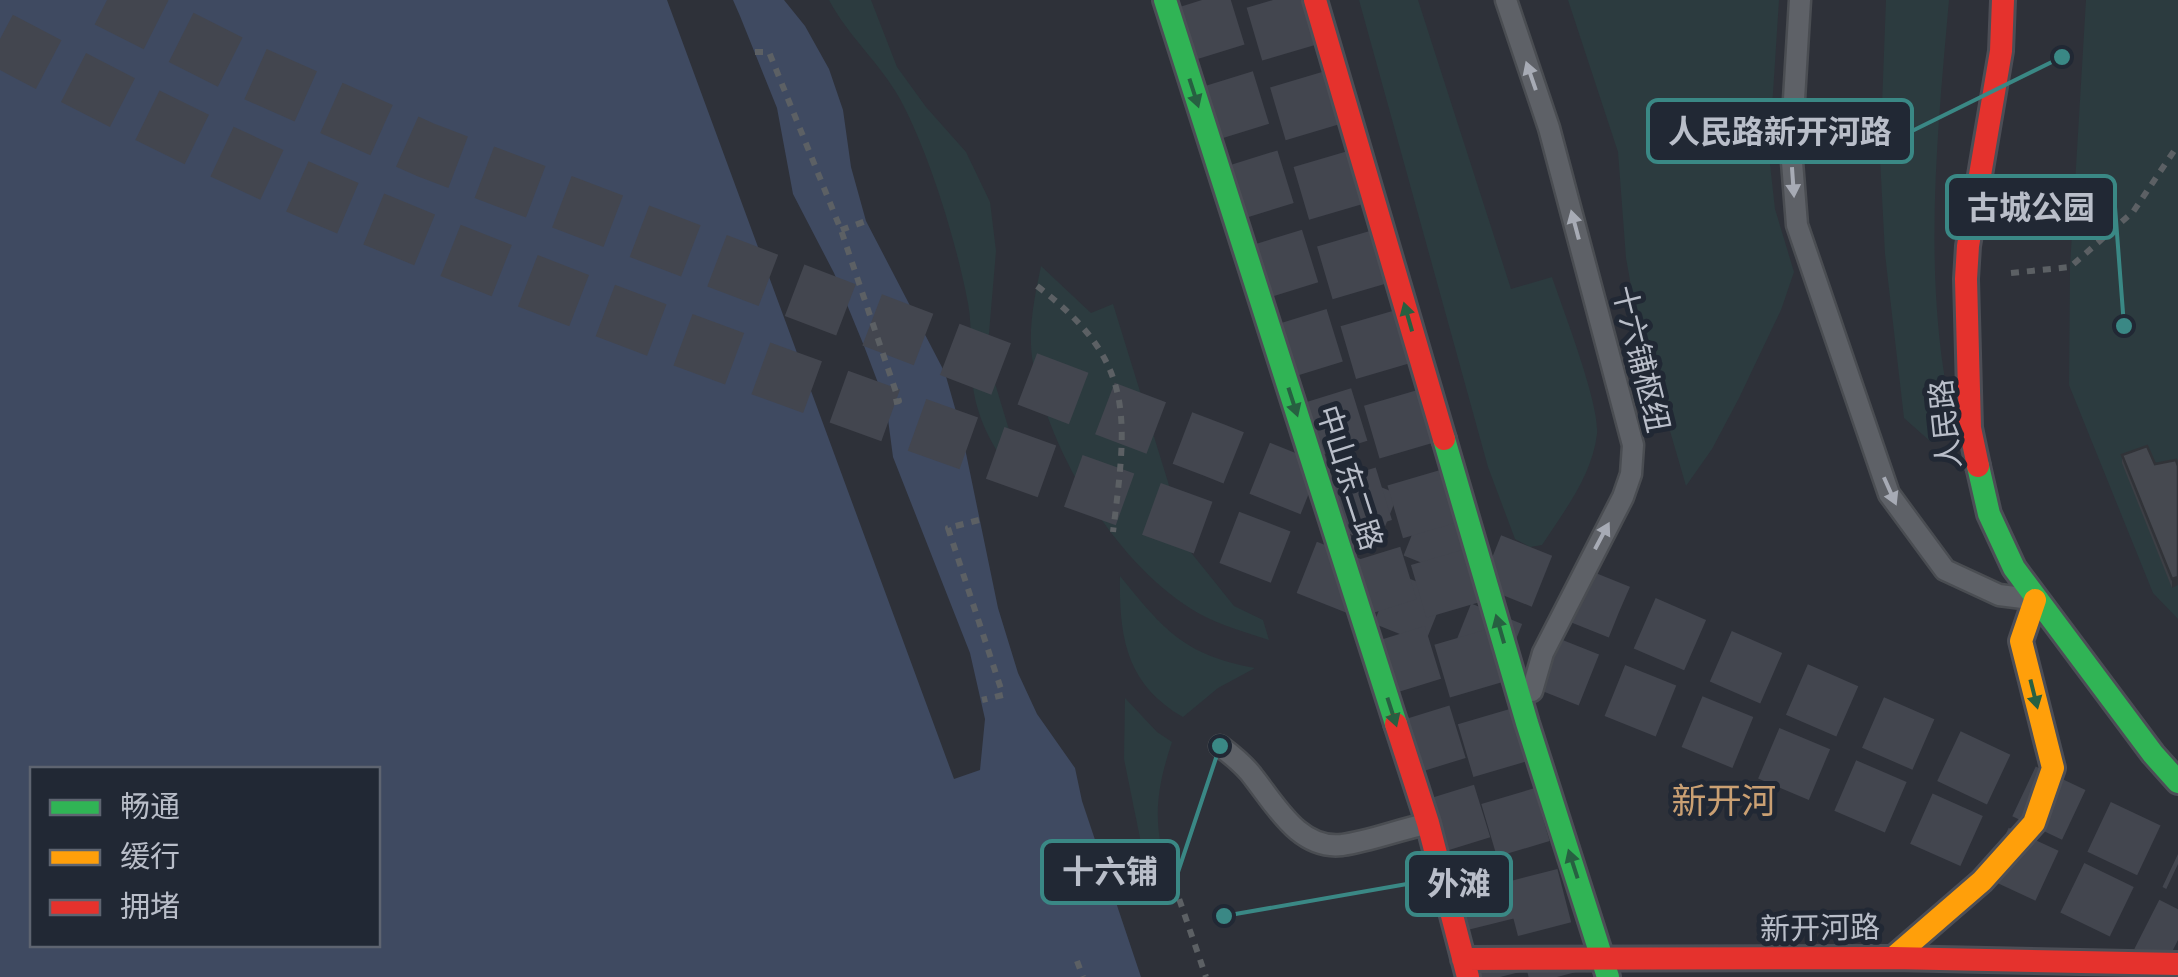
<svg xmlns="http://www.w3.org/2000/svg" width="2178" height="977" font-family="'Varela Round','Noto Sans SC',sans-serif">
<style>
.green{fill:#2c3b3f}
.water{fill:#3f4a61;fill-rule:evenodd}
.pier{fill:#2e3139}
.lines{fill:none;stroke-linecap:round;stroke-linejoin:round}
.secondary-tunnel{stroke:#43464f;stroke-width:55;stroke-dasharray:55 28;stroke-linecap:butt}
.primary-tunnel{stroke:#43464f;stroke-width:55;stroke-dasharray:55 28;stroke-linecap:butt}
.lane-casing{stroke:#4a4d52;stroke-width:25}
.fast-casing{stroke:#4c4e56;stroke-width:28}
.slow-casing{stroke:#4c4e56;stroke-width:28}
.jam-casing{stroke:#4c4e56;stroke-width:28}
.path{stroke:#5c6064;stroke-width:6;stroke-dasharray:8 8;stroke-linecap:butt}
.lane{stroke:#5e6167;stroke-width:20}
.fast{stroke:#30b455;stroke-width:22}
.slow{stroke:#ff9f0a;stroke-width:22}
.jam{stroke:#e5322d;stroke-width:22}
.wall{fill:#3c3f45}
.shaded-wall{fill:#313338}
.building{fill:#464950;stroke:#313338;stroke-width:2.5}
.oneway{fill:#a7abb5}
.oneway2{fill:#276041}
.labels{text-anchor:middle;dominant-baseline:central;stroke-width:10;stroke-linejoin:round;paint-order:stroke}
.street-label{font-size:30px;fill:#b9bec9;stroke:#212834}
.quarter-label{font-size:35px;fill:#caa073;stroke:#212834}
.leader{fill:none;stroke:#3a8885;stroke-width:4}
.callout-dot{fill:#3a8885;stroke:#212834;stroke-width:4}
.callout{fill:#212834;stroke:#3a8885;stroke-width:4}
.callout-label{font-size:32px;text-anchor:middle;font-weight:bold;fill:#b9bec9}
</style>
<rect width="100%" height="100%" fill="#2e3139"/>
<!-- green -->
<path class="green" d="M 829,0 L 871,0 L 897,67 L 926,107 L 966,152 L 990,202 L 996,251 L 987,357 L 1026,486 C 999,461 978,424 973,387 C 969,359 973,330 968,303 C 956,241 930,155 900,99 C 880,63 848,36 829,0 Z
M 1359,0 L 1418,0 L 1511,289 L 1552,277 C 1563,310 1600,404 1597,434 C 1592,476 1564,511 1542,545 L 1530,547 L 1515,539 L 1488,467 Z
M 1568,0 L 1779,0 L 1769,155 L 1775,209 L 1794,272 L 1781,310 L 1739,398 L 1712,449 L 1686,486 L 1636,314 L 1626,258 L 1618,152 Z
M 1886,0 L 1949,0 C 1937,137 1922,281 1952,416 L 1931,442 L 1904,418 L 1885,254 L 1880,158 Z
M 2086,0 L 2178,0 L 2178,619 L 2153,593 L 2069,385 L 2070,267 Z
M 1041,266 L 1091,313 L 1113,304 L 1189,550 L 1234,606 L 1263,620 L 1269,640 C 1244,632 1220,625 1198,613 C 1116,566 1046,448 1032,357 C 1028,327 1035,295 1041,266 Z
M 1120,576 C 1164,630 1184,655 1255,668 L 1218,688 L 1183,717 C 1126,684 1119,637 1120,576 Z
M 1125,698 L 1157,732 L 1172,742 C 1161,775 1154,805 1160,840 L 1152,848 L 1141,843 L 1124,759 Z"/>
<!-- water -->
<path class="water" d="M 0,0 L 784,0 L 805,26 L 829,69 L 843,110 L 851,167 L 866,221 L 945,373 L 961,429 L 998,608 L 1018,673 L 1037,714 L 1075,768 L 1082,801 L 1141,977 L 0,977 ZM 32,770 L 378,770 L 378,944 L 32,944 Z"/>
<!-- pier -->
<path class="pier" d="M 667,0 L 733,0 L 740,16 L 777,108 L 793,194 L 834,273 L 864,346 L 886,404 L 893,457 L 970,653 L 985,719 L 980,770 L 954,779 Z"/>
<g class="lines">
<!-- secondary-tunnel -->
<path class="secondary-tunnel" d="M 107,0 L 244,69 L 426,150 L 1214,450 L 1619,612 L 1936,750 L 2178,864
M 0,39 C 115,100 231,159 352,210 C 632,327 921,425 1207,529 C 1314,569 1420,613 1526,655 C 1745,742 1969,833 2178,940"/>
<!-- primary-tunnel -->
<path class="primary-tunnel" d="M 1202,0 L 1480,897 L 1500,977
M 1273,0 L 1528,865 L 1557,977"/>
<defs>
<path id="lane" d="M 1506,0 L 1549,128 L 1633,445 L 1631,474 L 1623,497 L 1543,653 L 1532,691
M 1800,0 L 1791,149 L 1797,225 L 1889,494 L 1945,570 L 1999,595 L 2023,598
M 1220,746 C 1232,755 1245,765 1254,778 C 1276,806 1300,850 1342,845 C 1370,841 1398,830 1426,824"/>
<path id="fast" d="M 1165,0 L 1396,724
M 1444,439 L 1527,723 L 1608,977
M 1978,466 L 1989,514 L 2014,568 L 2153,754 L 2178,782"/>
<path id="slow" d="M 1893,958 L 1982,881 L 2034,823 L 2053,768 L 2021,641 L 2035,600"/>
<path id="jam" d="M 1315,0 L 1444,439
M 1978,466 L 1970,428 L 1966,279 L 1968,246 L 2001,51 L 2003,0
M 1396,724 L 1428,823 L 1468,977
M 1463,959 L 1893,958 L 2178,964"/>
</defs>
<!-- lane casing -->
<use href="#lane" class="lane-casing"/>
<!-- fast casing -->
<use href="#fast" class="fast-casing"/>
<!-- slow casing -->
<use href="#slow" class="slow-casing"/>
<!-- jam casing -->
<use href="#jam" class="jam-casing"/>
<!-- path -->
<path class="path" d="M 755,52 L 769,52 L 841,230 L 899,401 L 886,404
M 841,230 L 866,221
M 2011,273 L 2070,267 L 2133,212 L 2178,145
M 1037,286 C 1137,362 1127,417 1113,532
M 979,520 L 948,528 L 1003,695 L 982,700
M 1174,884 L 1206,977
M 1077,961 L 1083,977"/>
<!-- lane -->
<use href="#lane" class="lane"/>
<!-- fast -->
<use href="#fast" class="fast"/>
<!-- slow -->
<use href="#slow" class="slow"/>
<!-- jam -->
<use href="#jam" class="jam"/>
</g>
<!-- wall -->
<path class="wall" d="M 2122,455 L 2155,464 L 2176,460 L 2172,588 L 2122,463 Z"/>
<!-- shaded-wall -->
<path class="shaded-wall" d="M 2178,577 L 2178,585 L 2172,588 L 2172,579 Z"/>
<!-- building -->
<path class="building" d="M 2147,446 L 2155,464 L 2176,460 L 2178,466 L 2178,577 L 2172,579 L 2122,455 Z"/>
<!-- one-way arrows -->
<defs><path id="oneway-solid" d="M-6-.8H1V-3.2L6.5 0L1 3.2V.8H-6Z" transform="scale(2.5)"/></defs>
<g class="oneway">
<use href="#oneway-solid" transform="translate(1531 76) rotate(-109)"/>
<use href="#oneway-solid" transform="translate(1793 182) rotate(86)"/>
<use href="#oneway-solid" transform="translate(1575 225) rotate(-105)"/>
<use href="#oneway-solid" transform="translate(1890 491) rotate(66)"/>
<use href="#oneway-solid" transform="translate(1602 536) rotate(-62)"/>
</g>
<g class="oneway2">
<use href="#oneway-solid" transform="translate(1194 93) rotate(72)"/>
<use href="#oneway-solid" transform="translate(1408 317) rotate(-106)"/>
<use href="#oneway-solid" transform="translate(1293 402) rotate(72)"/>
<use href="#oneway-solid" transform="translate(1500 629) rotate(-106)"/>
<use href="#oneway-solid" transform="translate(2034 694) rotate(76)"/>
<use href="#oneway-solid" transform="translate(1392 712) rotate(72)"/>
<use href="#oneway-solid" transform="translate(1573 864) rotate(-108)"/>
</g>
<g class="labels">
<!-- street labels -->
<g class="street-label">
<text transform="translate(1640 359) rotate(76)">十六铺枢纽</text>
<text transform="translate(1946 424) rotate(-96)">人民路</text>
<text transform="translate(1349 478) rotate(72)">中山东二路</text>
<text transform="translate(1820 929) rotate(-1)">新开河路</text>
</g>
<!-- quarter labels -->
<g class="quarter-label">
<text x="1724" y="802">新开河</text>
</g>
</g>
<!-- callouts -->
<path class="leader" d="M2062 57L1912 131M2124 326L2115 207M1220 746L1178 872M1224 916L1407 884"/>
<g class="callout-dot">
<circle cx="2062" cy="57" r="10"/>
<circle cx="2124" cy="326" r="10"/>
<circle cx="1220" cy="746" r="10"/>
<circle cx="1224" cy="916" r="10"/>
</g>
<g class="callout">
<rect x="1648" y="100" width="264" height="62" rx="10"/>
<rect x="1947" y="176" width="168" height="62" rx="10"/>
<rect x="1042" y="841" width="136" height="62" rx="10"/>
<rect x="1407" y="853" width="104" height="62" rx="10"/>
</g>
<g class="callout-label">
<text x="1780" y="143">人民路新开河路</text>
<text x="2031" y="219">古城公园</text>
<text x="1110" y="883">十六铺</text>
<text x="1459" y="895">外滩</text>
</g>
<!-- legend -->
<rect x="30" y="767" width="350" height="180" fill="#212834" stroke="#5e6470" stroke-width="2.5"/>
<rect x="50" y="800" width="50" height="15" fill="#30b455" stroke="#5e6470" stroke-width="2.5"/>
<text x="120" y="817" font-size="30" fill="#b9bec9">畅通</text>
<rect x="50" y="850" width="50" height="15" fill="#ff9f0a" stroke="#5e6470" stroke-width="2.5"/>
<text x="120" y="867" font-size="30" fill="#b9bec9">缓行</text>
<rect x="50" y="900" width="50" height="15" fill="#e5322d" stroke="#5e6470" stroke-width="2.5"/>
<text x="120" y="917" font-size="30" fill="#b9bec9">拥堵</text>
</svg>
